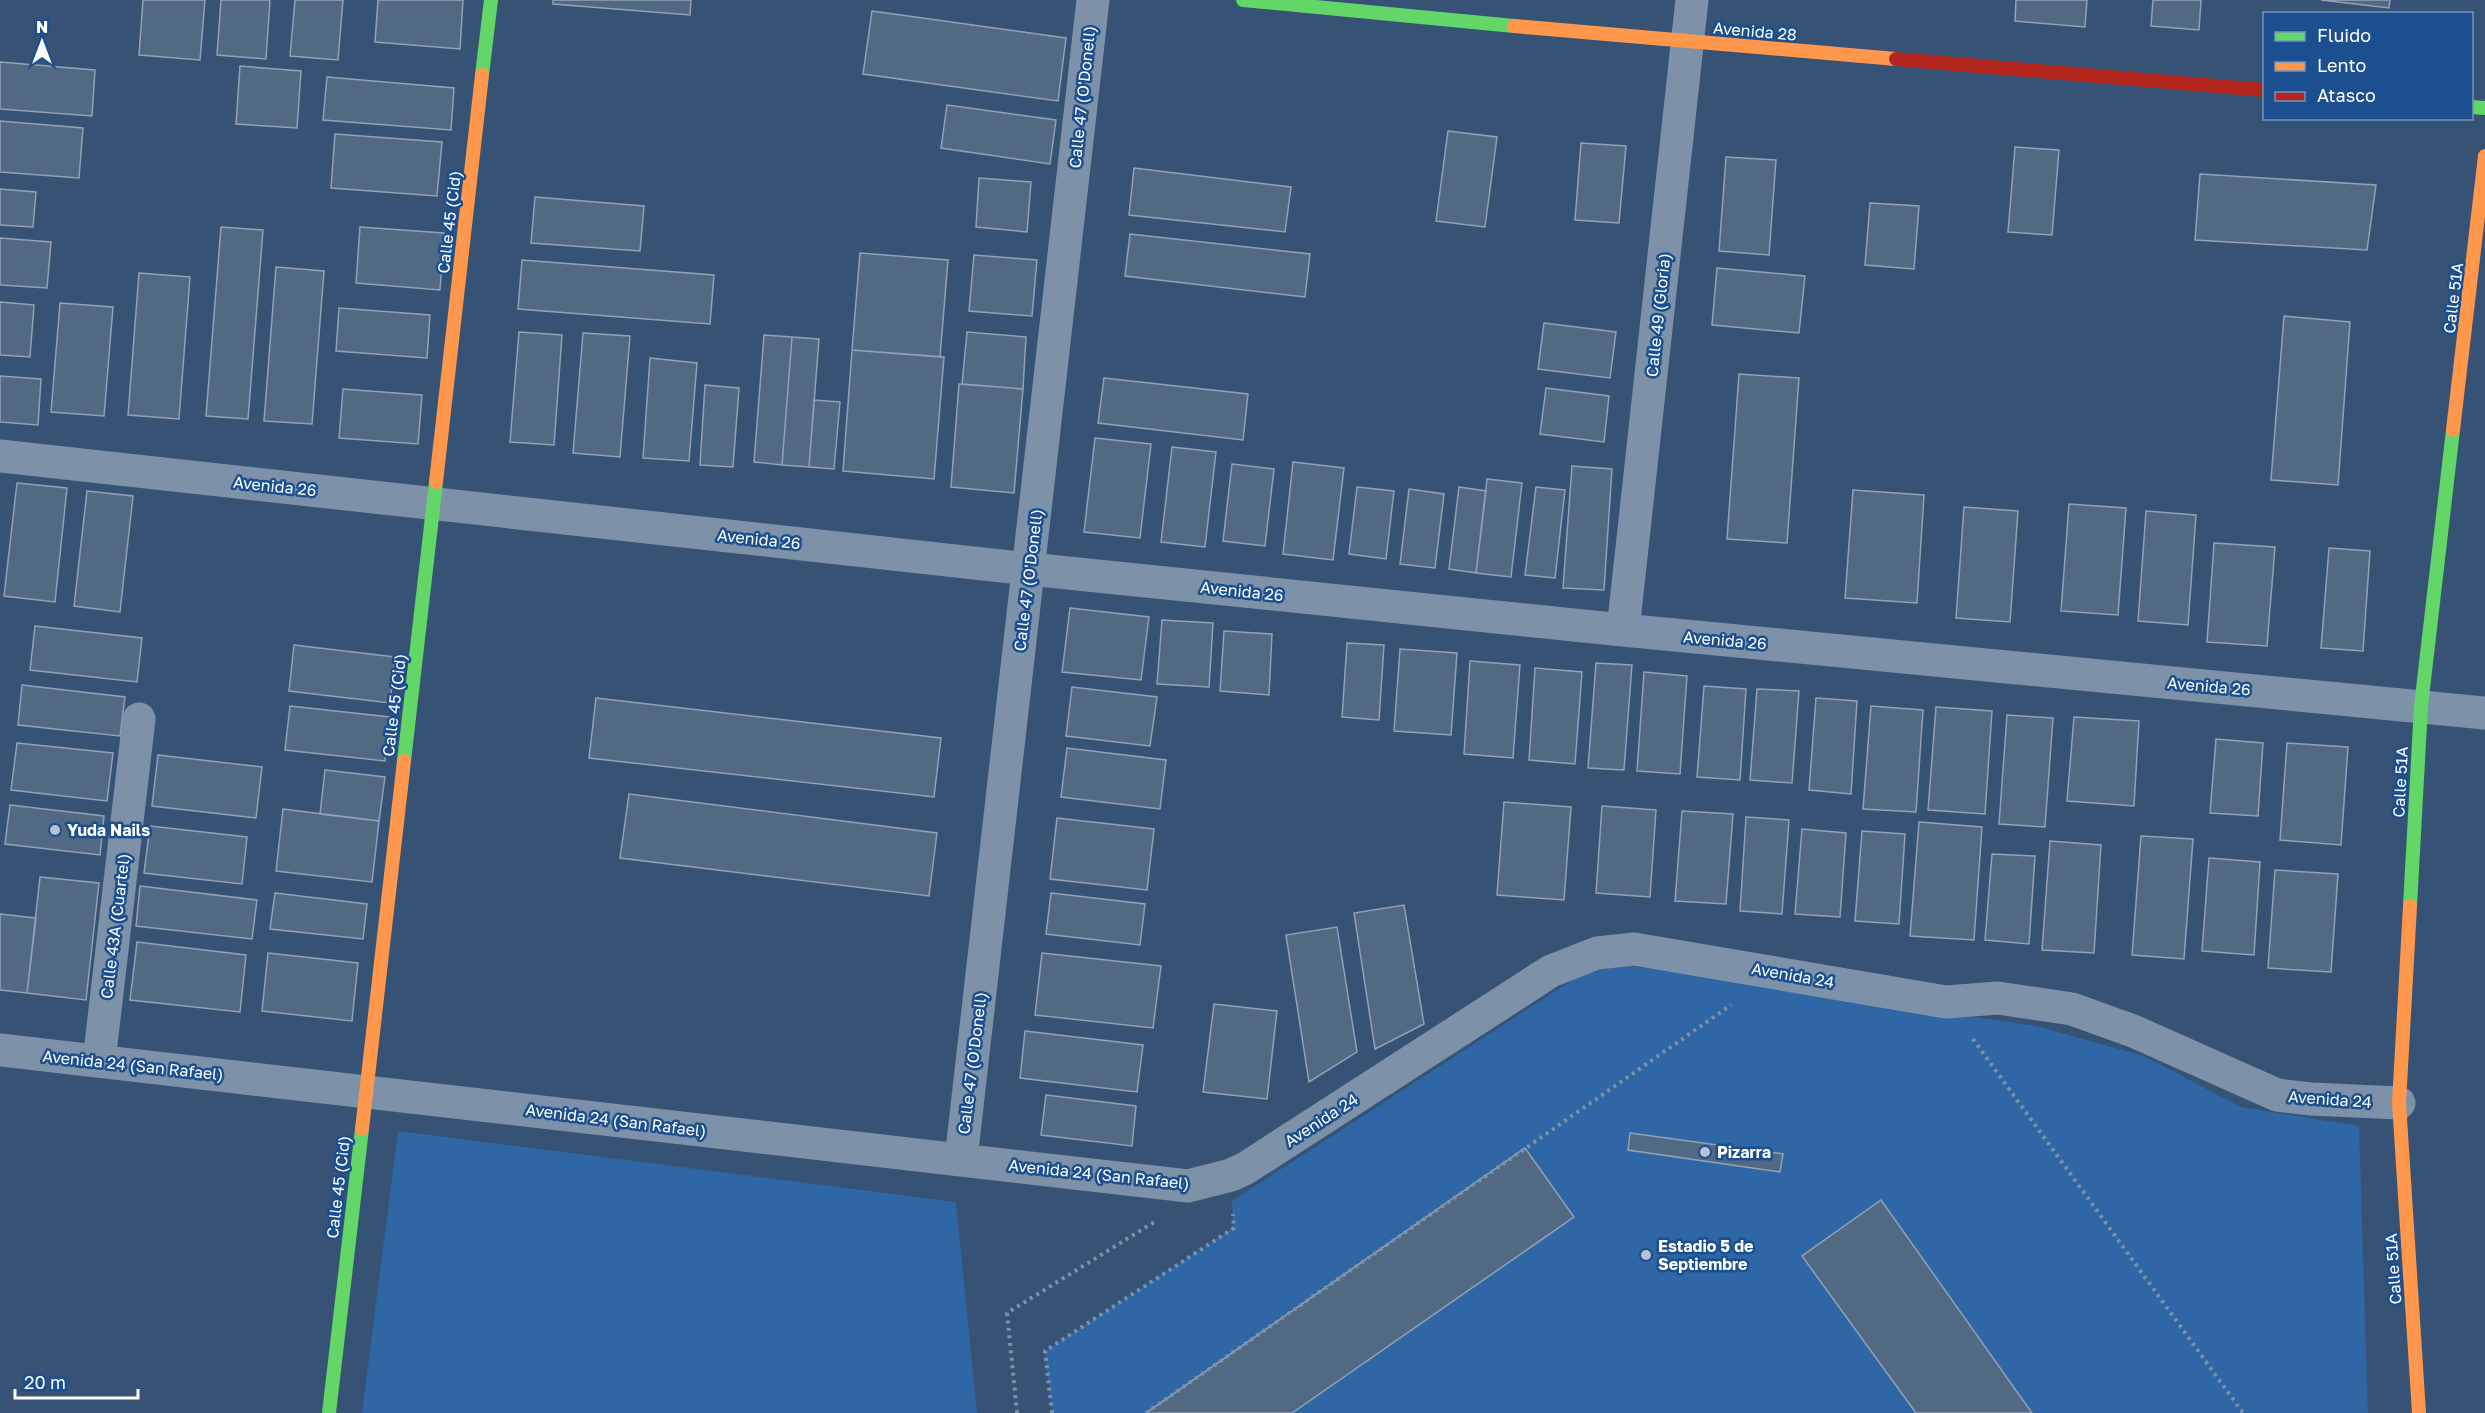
<svg xmlns="http://www.w3.org/2000/svg" width="2485" height="1413" font-family="'Golos Text',sans-serif">
<style>
.green{fill:#2f66a5}
.building{fill:#526984;stroke:#92a2b6;stroke-width:1.5}
.lines{fill:none;stroke-linecap:round;stroke-linejoin:round}
.path{stroke:#7d92a8;stroke-width:4;stroke-dasharray:3 4.5;stroke-linecap:butt}
.street{stroke:#7d92a8;stroke-width:33}
.fast{stroke:#63d668;stroke-width:14}
.slow{stroke:#ff974d;stroke-width:14}
.jam{stroke:#b3261e;stroke-width:14}
.poi-dot{fill:#b9c2ce;stroke:#1b4f8f;stroke-width:2}
.labels{text-anchor:middle;dominant-baseline:central;stroke-width:5;stroke-linejoin:round;paint-order:stroke}
.street-label{font-size:16px;fill:#fff;stroke:#1b4f8f}
.poi-label{font-size:16px;font-weight:bold;fill:#fff;stroke:#1b4f8f;text-anchor:start}
</style>
<rect width="100%" height="100%" fill="#365274"/>
<!-- green -->
<path class="green" d="M 1631,966 L 2036,1026 L 2144,1056 L 2241,1107 L 2359,1126 L 2368,1413 L 1052,1413 L 1045,1351 L 1233,1228 L 1232,1201 L 1577,977 L 1609,968 Z
M 398,1131 L 956,1202 L 977,1413 L 362,1413 Z"/>
<!-- building -->
<path class="building" d="M 143,0 L 205,0 L 200,60 L 139,55 Z
M 221,0 L 270,0 L 266,59 L 217,55 Z
M 295,0 L 343,0 L 338,60 L 290,56 Z
M 378,0 L 463,0 L 460,49 L 375,42 Z
M 553,0 L 691,0 L 690,15 L 553,4 Z
M 2016,0 L 2087,0 L 2085,27 L 2015,21 Z
M 2153,0 L 2201,0 L 2199,30 L 2151,26 Z
M 2321,0 L 2390,0 L 2389,8 Z
M 872,11 L 1066,38 L 1058,101 L 863,74 Z
M 0,62 L 95,70 L 92,116 L 0,109 Z
M 240,66 L 301,71 L 297,128 L 236,124 Z
M 327,77 L 454,88 L 451,130 L 323,120 Z
M 947,105 L 1056,120 L 1050,164 L 941,148 Z
M 0,121 L 83,128 L 79,178 L 0,172 Z
M 1448,131 L 1497,137 L 1485,227 L 1436,221 Z
M 335,134 L 442,142 L 437,196 L 331,188 Z
M 1581,143 L 1626,146 L 1619,223 L 1575,220 Z
M 2015,147 L 2059,150 L 2052,235 L 2008,232 Z
M 1726,157 L 1776,160 L 1769,255 L 1719,251 Z
M 1134,168 L 1291,187 L 1285,232 L 1129,215 Z
M 2200,174 L 2376,185 L 2367,250 L 2195,240 Z
M 979,178 L 1031,182 L 1027,232 L 976,227 Z
M 0,189 L 36,192 L 33,227 L 0,225 Z
M 535,197 L 644,206 L 640,251 L 531,243 Z
M 1870,203 L 1919,206 L 1914,269 L 1865,265 Z
M 221,227 L 263,230 L 248,419 L 206,416 Z
M 360,227 L 444,233 L 440,290 L 356,283 Z
M 1130,234 L 1310,254 L 1305,297 L 1125,276 Z
M 0,238 L 51,242 L 47,288 L 0,285 Z
M 860,253 L 948,260 L 940,357 L 852,350 Z
M 974,255 L 1037,260 L 1032,316 L 969,311 Z
M 522,260 L 714,275 L 710,324 L 518,309 Z
M 276,267 L 324,271 L 312,424 L 264,421 Z
M 1717,268 L 1805,276 L 1799,333 L 1712,325 Z
M 139,273 L 190,277 L 179,419 L 128,415 Z
M 0,302 L 34,305 L 30,357 L 0,355 Z
M 60,303 L 113,307 L 104,416 L 51,412 Z
M 339,308 L 430,315 L 427,358 L 336,351 Z
M 2284,316 L 2350,322 L 2338,485 L 2271,480 Z
M 1544,323 L 1616,332 L 1610,378 L 1538,369 Z
M 519,332 L 562,335 L 554,445 L 510,442 Z
M 967,332 L 1026,337 L 1023,389 L 962,384 Z
M 583,333 L 630,336 L 620,457 L 573,453 Z
M 764,335 L 792,337 L 782,465 L 754,462 Z
M 792,337 L 819,339 L 809,467 L 782,465 Z
M 852,350 L 944,357 L 934,479 L 843,471 Z
M 650,358 L 697,363 L 689,461 L 643,458 Z
M 1739,374 L 1799,378 L 1787,543 L 1727,539 Z
M 0,376 L 41,379 L 38,425 L 0,422 Z
M 1104,378 L 1248,394 L 1243,440 L 1098,423 Z
M 959,384 L 1023,389 L 1014,493 L 951,487 Z
M 705,385 L 739,388 L 733,467 L 700,465 Z
M 1546,388 L 1609,396 L 1604,442 L 1540,434 Z
M 343,389 L 422,395 L 418,444 L 339,438 Z
M 814,400 L 840,402 L 834,469 L 809,467 Z
M 1095,438 L 1151,444 L 1140,538 L 1084,532 Z
M 1172,447 L 1216,452 L 1205,547 L 1161,542 Z
M 1293,462 L 1344,468 L 1333,560 L 1283,554 Z
M 1232,464 L 1274,469 L 1265,546 L 1223,541 Z
M 1572,466 L 1612,469 L 1604,590 L 1563,588 Z
M 1487,479 L 1522,483 L 1511,577 L 1476,573 Z
M 17,483 L 67,488 L 55,602 L 4,596 Z
M 1357,487 L 1394,491 L 1386,559 L 1349,554 Z
M 1459,487 L 1486,491 L 1476,573 L 1449,569 Z
M 1536,487 L 1565,490 L 1555,578 L 1525,575 Z
M 1409,489 L 1444,494 L 1435,568 L 1400,564 Z
M 1853,490 L 1924,495 L 1917,603 L 1845,598 Z
M 87,491 L 133,496 L 120,612 L 74,606 Z
M 2069,504 L 2126,508 L 2118,615 L 2061,611 Z
M 1964,507 L 2018,511 L 2010,622 L 1956,618 Z
M 2146,511 L 2196,515 L 2188,625 L 2138,621 Z
M 2214,543 L 2275,547 L 2267,646 L 2207,642 Z
M 2329,548 L 2370,551 L 2363,651 L 2321,648 Z
M 1070,608 L 1149,617 L 1141,680 L 1062,672 Z
M 1162,620 L 1213,623 L 1209,687 L 1157,684 Z
M 35,626 L 142,638 L 137,682 L 30,670 Z
M 1224,631 L 1272,634 L 1269,695 L 1220,691 Z
M 1347,643 L 1384,645 L 1379,720 L 1342,717 Z
M 294,645 L 395,657 L 390,703 L 289,691 Z
M 1400,649 L 1457,653 L 1451,735 L 1394,731 Z
M 1470,661 L 1520,665 L 1513,758 L 1464,754 Z
M 1596,663 L 1632,665 L 1624,770 L 1588,768 Z
M 1535,668 L 1582,672 L 1575,764 L 1529,760 Z
M 1644,672 L 1687,676 L 1680,774 L 1637,771 Z
M 22,685 L 125,697 L 120,736 L 18,725 Z
M 1704,686 L 1746,689 L 1740,780 L 1697,777 Z
M 1072,687 L 1157,697 L 1150,746 L 1066,736 Z
M 1757,689 L 1799,691 L 1792,783 L 1750,780 Z
M 596,698 L 941,738 L 934,797 L 589,758 Z
M 1816,698 L 1857,701 L 1851,794 L 1809,790 Z
M 290,706 L 390,717 L 385,761 L 285,750 Z
M 1871,706 L 1923,710 L 1916,812 L 1863,809 Z
M 1936,707 L 1992,711 L 1985,814 L 1928,810 Z
M 2007,715 L 2053,718 L 2045,827 L 1999,824 Z
M 2074,717 L 2139,721 L 2134,806 L 2067,801 Z
M 2216,739 L 2263,743 L 2258,816 L 2210,813 Z
M 17,743 L 113,753 L 107,801 L 11,790 Z
M 2287,743 L 2348,747 L 2341,845 L 2280,840 Z
M 1067,748 L 1166,760 L 1160,809 L 1061,797 Z
M 158,755 L 262,767 L 256,818 L 152,806 Z
M 325,770 L 385,777 L 379,821 L 320,814 Z
M 629,794 L 937,833 L 929,896 L 620,858 Z
M 1504,802 L 1571,807 L 1564,900 L 1497,895 Z
M 10,805 L 104,816 L 100,855 L 5,844 Z
M 1602,806 L 1656,810 L 1650,897 L 1596,893 Z
M 283,809 L 379,821 L 372,882 L 276,871 Z
M 1682,811 L 1733,814 L 1726,904 L 1675,901 Z
M 1746,817 L 1789,820 L 1782,914 L 1740,911 Z
M 1057,818 L 1154,829 L 1147,890 L 1050,879 Z
M 1919,822 L 1982,827 L 1974,940 L 1910,936 Z
M 150,826 L 247,837 L 242,884 L 144,873 Z
M 1802,829 L 1846,833 L 1840,917 L 1795,914 Z
M 1862,831 L 1905,834 L 1899,924 L 1855,921 Z
M 2141,836 L 2193,839 L 2184,959 L 2132,955 Z
M 2050,841 L 2101,845 L 2094,953 L 2042,950 Z
M 1992,854 L 2035,856 L 2029,944 L 1985,940 Z
M 2209,858 L 2260,862 L 2254,955 L 2202,951 Z
M 2275,870 L 2338,874 L 2331,972 L 2268,968 Z
M 40,877 L 99,883 L 86,1000 L 27,993 Z
M 140,886 L 257,900 L 252,939 L 136,926 Z
M 275,893 L 367,904 L 363,939 L 270,929 Z
M 1051,893 L 1145,904 L 1140,945 L 1046,934 Z
M 1404,905 L 1424,1024 L 1375,1049 L 1354,913 Z
M 0,914 L 36,918 L 27,993 L 0,990 Z
M 1337,927 L 1357,1052 L 1309,1082 L 1286,935 Z
M 137,942 L 246,955 L 240,1012 L 130,1000 Z
M 268,953 L 358,963 L 352,1021 L 262,1011 Z
M 1042,953 L 1161,966 L 1153,1028 L 1035,1015 Z
M 1214,1004 L 1277,1011 L 1267,1099 L 1203,1092 Z
M 1025,1031 L 1143,1045 L 1137,1092 L 1020,1078 Z
M 1046,1095 L 1136,1106 L 1132,1146 L 1041,1135 Z
M 1630,1133 L 1783,1154 L 1780,1172 L 1628,1150 Z
M 1525,1148 L 1574,1217 L 1292,1413 L 1146,1413 Z
M 1881,1200 L 2032,1413 L 1916,1413 L 1802,1256 Z"/>
<g class="lines">
<!-- path -->
<path class="path" d="M 1973,1039 L 2243,1413
M 1017,1413 L 1007,1313 L 1156,1221
M 1052,1413 L 1045,1351 L 1234,1228 L 1233,1214
M 1146,1413 L 1731,1005"/>
<!-- street -->
<path class="street" d="M 0,456 L 1029,569 L 1623,630 L 2485,713
M 1623,630 L 1692,0
M 0,1050 L 1188,1186 L 1231,1175 L 1246,1168 L 1551,971 L 1597,953 L 1634,949 L 1946,1002 L 1998,998 L 2072,1009 L 2133,1031 L 2277,1095 L 2311,1099 L 2399,1103
M 99,1061 L 139,719
M 961,1159 L 1093,0"/>
<!-- fast -->
<path class="fast" d="M 1243,0 L 1514,26
M 482,75 L 491,0
M 2472,107 L 2485,108
M 404,761 L 436,482
M 2410,906 L 2421,706 L 2453,430
M 329,1413 L 362,1129"/>
<!-- slow -->
<path class="slow" d="M 1514,26 L 1896,59
M 2453,430 L 2485,156
M 436,482 L 482,75
M 2410,906 L 2399,1103 L 2419,1413
M 362,1129 L 404,761"/>
<!-- jam -->
<path class="jam" d="M 1896,59 L 2264,90"/>
</g>
<!-- markers -->
<g class="poi-dot">
<circle cx="55" cy="830" r="6"/>
<circle cx="1705" cy="1152" r="6"/>
<circle cx="1646" cy="1255" r="6"/>
</g>
<g class="labels">
<!-- street labels -->
<g class="street-label">
<text transform="translate(1755 31) rotate(5)">Avenida 28</text>
<text transform="translate(1082 97) rotate(-84)">Calle 47 (O'Donell)</text>
<text transform="translate(449 222) rotate(-83)">Calle 45 (Cid)</text>
<text transform="translate(2453 298) rotate(-83)">Calle 51A</text>
<text transform="translate(1658 315) rotate(-84)">Calle 49 (Gloria)</text>
<text transform="translate(275 486) rotate(6)">Avenida 26</text>
<text transform="translate(759 539) rotate(6)">Avenida 26</text>
<text transform="translate(1028 580) rotate(-83)">Calle 47 (O'Donell)</text>
<text transform="translate(1242 591) rotate(6)">Avenida 26</text>
<text transform="translate(1725 640) rotate(5)">Avenida 26</text>
<text transform="translate(2209 686) rotate(5)">Avenida 26</text>
<text transform="translate(394 705) rotate(-83)">Calle 45 (Cid)</text>
<text transform="translate(2400 782) rotate(-87)">Calle 51A</text>
<text transform="translate(115 926) rotate(-83)">Calle 43A (Cuartel)</text>
<text transform="translate(1793 975) rotate(10)">Avenida 24</text>
<text transform="translate(972 1063) rotate(-83)">Calle 47 (O'Donell)</text>
<text transform="translate(133 1065) rotate(6)">Avenida 24 (San Rafael)</text>
<text transform="translate(2330 1099) rotate(4)">Avenida 24</text>
<text transform="translate(616 1120) rotate(7)">Avenida 24 (San Rafael)</text>
<text transform="translate(1321 1120) rotate(-33)">Avenida 24</text>
<text transform="translate(1099 1174) rotate(6)">Avenida 24 (San Rafael)</text>
<text transform="translate(338 1187) rotate(-83)">Calle 45 (Cid)</text>
<text transform="translate(2393 1269) rotate(-94)">Calle 51A</text>
</g>
<!-- poi labels -->
<g class="poi-label">
<text x="67" y="830">Yuda Nails</text>
<text x="1717" y="1152">Pizarra</text>
<text x="1658" y="1246">Estadio 5 de<tspan x="1658" dy="18">Septiembre</tspan></text>
</g>
</g>
<!-- legend -->
<rect x="2263" y="12" width="210" height="108" fill="#1b4f8f" stroke="#7695bc" stroke-width="1.5"/>
<rect x="2275" y="32" width="30" height="9" fill="#63d668" stroke="#7695bc" stroke-width="1.5"/>
<text x="2317" y="42" font-size="18" fill="#ffffff">Fluido</text>
<rect x="2275" y="62" width="30" height="9" fill="#ff974d" stroke="#7695bc" stroke-width="1.5"/>
<text x="2317" y="72" font-size="18" fill="#ffffff">Lento</text>
<rect x="2275" y="92" width="30" height="9" fill="#b3261e" stroke="#7695bc" stroke-width="1.5"/>
<text x="2317" y="102" font-size="18" fill="#ffffff">Atasco</text>
<!-- north arrow -->
<g transform="translate(42 42)" stroke="#1b4f8f" stroke-width="4.5" paint-order="stroke">
<path d="M0-4.5L10 22L0 15L-10 22Z" fill="#ffffff"/>
<text y="-9" font-size="16" font-weight="bold" text-anchor="middle" fill="#ffffff">N</text>
</g>
<!-- scale -->
<path d="M15 1389v9h123v-9" fill="none" stroke="#ffffff" stroke-width="3"/>
<text x="24" y="1389" font-size="18" fill="#ffffff" stroke="#1b4f8f" stroke-width="4.5" paint-order="stroke">20 m</text>
</svg>
